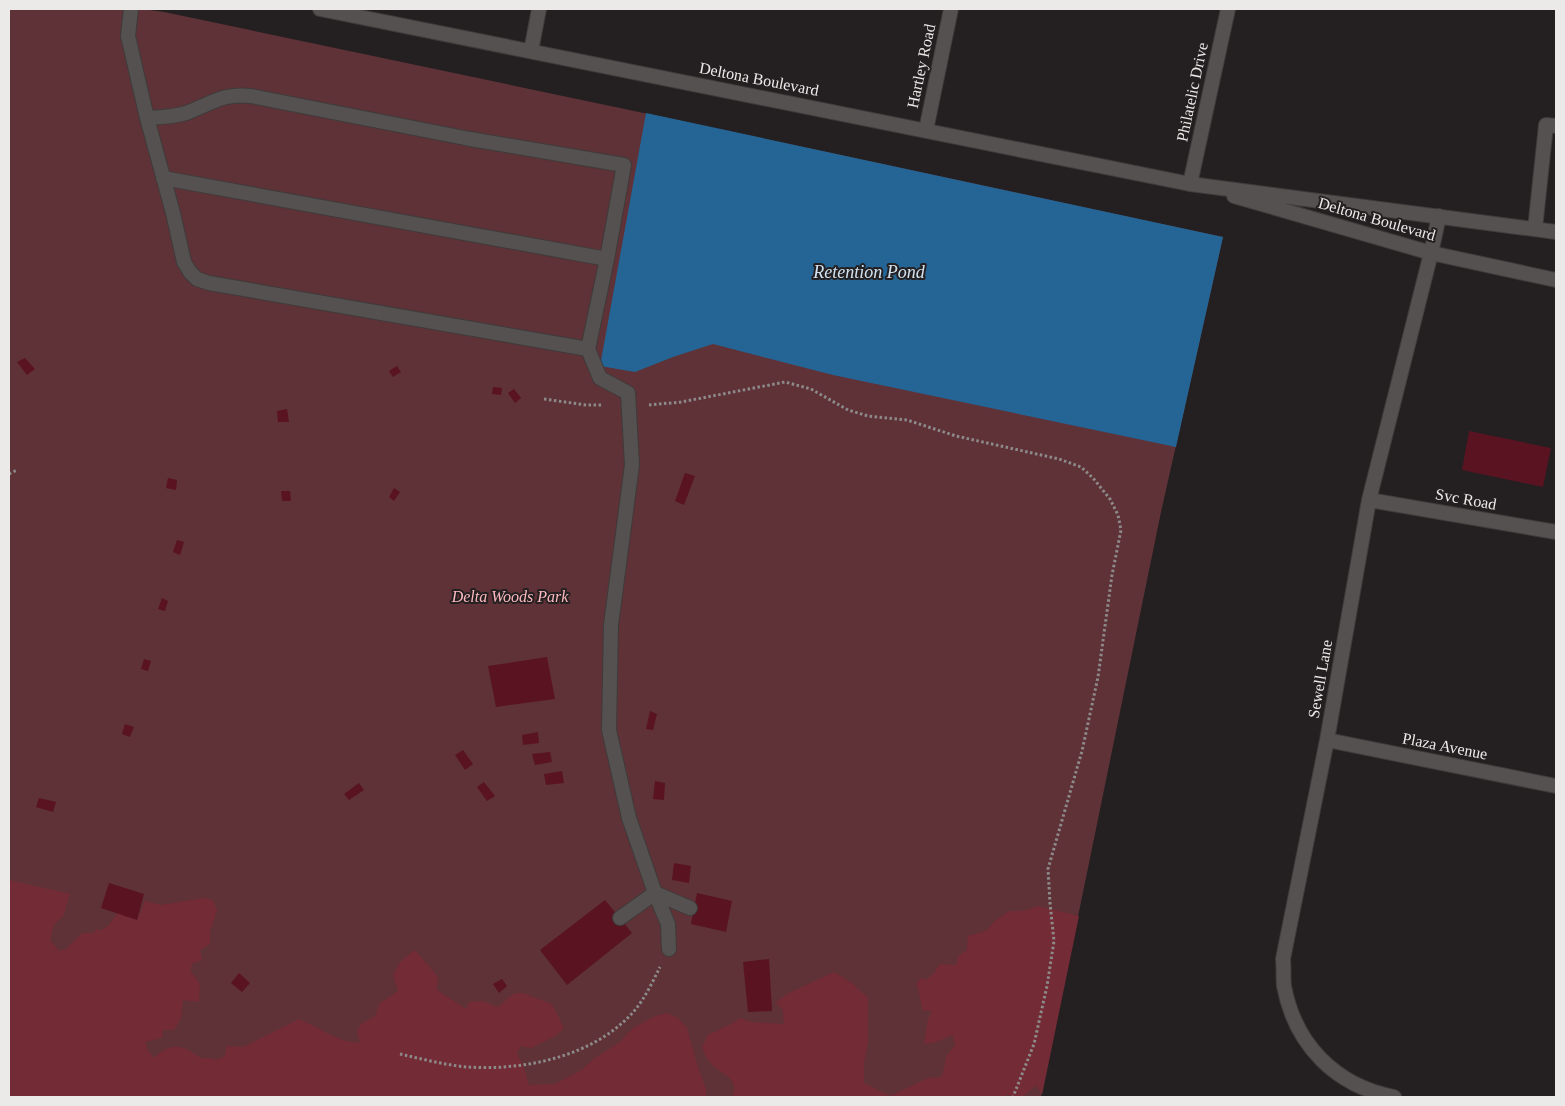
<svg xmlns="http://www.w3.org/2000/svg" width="1565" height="1106" font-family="'Times New Roman',serif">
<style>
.green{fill:#5f3237}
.forest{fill:#732b36}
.water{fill:#246595}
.building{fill:#591321}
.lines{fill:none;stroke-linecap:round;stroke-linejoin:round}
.service-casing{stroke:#3e3b3b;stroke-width:16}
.minor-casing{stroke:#3e3b3b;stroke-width:16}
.secondary-casing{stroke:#3e3b3b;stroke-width:16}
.path{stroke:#8d8a8a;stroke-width:3;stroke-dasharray:2.5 2.5;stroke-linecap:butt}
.service{stroke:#555151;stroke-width:14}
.minor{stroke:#555151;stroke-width:14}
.secondary{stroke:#555151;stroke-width:14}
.labels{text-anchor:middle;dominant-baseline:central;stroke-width:4;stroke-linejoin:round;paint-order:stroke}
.street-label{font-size:16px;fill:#ece9e9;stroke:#242021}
.park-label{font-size:16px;font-style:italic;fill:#fdb9be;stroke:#242021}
.water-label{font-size:18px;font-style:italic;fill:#d1e2f0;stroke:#242021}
</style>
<rect width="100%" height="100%" fill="#242021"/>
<!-- green -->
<path class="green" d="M 9,9 L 142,9 L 164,12 L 658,116 L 1223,237 L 1161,512 L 1041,1097 L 9,1097 Z"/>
<!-- forest -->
<path class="forest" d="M 9,880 L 70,894 L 63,916 L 54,925 L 50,940 L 59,951 L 66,949 L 82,933 L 93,933 L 97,929 L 100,931 L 108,926 L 118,913 L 137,920 L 145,901 L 161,905 L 204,898 L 213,900 L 217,910 L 210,931 L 210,944 L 200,950 L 202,960 L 193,963 L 190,970 L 200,984 L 199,1002 L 183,1000 L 181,1018 L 174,1030 L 163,1030 L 162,1038 L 145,1042 L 148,1050 L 154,1058 C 166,1047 175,1043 190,1051 C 194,1053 197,1056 201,1058 C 206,1059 210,1057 216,1060 L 225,1056 L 227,1046 L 243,1047 L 299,1019 C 315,1025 344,1046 360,1042 L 357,1032 L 361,1024 L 375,1016 L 380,1003 L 398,991 L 393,975 L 400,962 L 415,950 L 438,977 L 437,990 L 466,1009 L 469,1002 L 482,1001 L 498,1007 L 513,994 L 522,993 L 552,1004 L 564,1028 L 557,1035 L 531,1048 L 521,1046 L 517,1053 L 524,1068 L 529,1085 L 555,1084 L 583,1069 L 592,1060 L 620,1042 L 633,1028 L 653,1017 L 666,1013 L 678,1018 L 687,1028 L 697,1064 L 706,1089 L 706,1097 L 9,1097 Z
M 1038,906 L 1079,916 L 1042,1095 L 1036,1085 L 1022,1097 L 1012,1097 L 1007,1094 L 1005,1097 L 732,1097 C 741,1076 719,1075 709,1061 C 706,1057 704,1052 702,1047 L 708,1035 L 731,1024 L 740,1018 L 751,1022 L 784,1024 L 783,1011 L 776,1002 L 787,994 L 834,972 L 852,983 L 868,998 L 868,1043 L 864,1063 L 864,1083 L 890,1096 L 928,1078 L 942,1077 L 947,1055 L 955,1045 L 953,1035 L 934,1043 L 924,1044 L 928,1019 L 932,1011 L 922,1010 L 919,991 L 916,984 L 921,978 L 926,980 L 934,973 L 940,964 L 956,965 L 958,956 L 967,950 L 968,936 L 986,931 L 996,920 L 1009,911 L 1023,911 Z"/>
<!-- water -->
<path class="water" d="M 646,113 L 1223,237 L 1176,447 L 833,375 L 713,344 L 673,357 L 635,372 L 600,366 Z"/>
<!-- building -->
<path class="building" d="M 25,358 L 35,369 L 27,375 L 17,362 Z
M 397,366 L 401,372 L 393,377 L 389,371 Z
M 493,387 L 502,388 L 501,395 L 492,394 Z
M 514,389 L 521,398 L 515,403 L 508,393 Z
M 287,409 L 289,422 L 278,422 L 277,411 Z
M 1469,431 L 1551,448 L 1543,487 L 1462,470 Z
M 685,473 L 695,476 L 684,505 L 675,501 Z
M 168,478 L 177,480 L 176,490 L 166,488 Z
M 394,488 L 400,492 L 394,501 L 389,497 Z
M 281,491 L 290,491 L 291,501 L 282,501 Z
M 177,540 L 184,542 L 180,555 L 173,552 Z
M 162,598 L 168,601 L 165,611 L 158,609 Z
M 547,657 L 555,699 L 496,707 L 488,666 Z
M 144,659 L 151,661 L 148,671 L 141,669 Z
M 650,711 L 657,714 L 653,730 L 646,729 Z
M 125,724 L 134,727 L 130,737 L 122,734 Z
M 538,732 L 539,743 L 523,745 L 522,735 Z
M 463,750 L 473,764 L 465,770 L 455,755 Z
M 550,752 L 552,762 L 535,765 L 532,754 Z
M 562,771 L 564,783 L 546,785 L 544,774 Z
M 655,781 L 665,783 L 664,800 L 653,799 Z
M 484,782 L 495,796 L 487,801 L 477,787 Z
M 359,783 L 364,790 L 349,800 L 344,794 Z
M 39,798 L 56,802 L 53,812 L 36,807 Z
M 674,863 L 691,866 L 689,883 L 672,880 Z
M 109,883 L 144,894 L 137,920 L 101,908 Z
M 697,893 L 732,901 L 726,932 L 691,924 Z
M 605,900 L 632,933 L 567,985 L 540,950 Z
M 769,959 L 772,1011 L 748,1012 L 743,962 Z
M 239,973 L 250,983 L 242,992 L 231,983 Z
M 502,979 L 507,986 L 499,993 L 493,984 Z"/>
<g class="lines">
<defs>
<path id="service" d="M 131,9 L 128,36 L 147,118 L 173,213 L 184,262 L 190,272 L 197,279 L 209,283 L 588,349
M 147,118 C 160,117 174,117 186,113 C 213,103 222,93 251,96 L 470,139 L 624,165 L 607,259 L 588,349 L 600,378 L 628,393 L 632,465 L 611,625 L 609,730 L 629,818 L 655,893 L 690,908
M 163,178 L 607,259
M 1535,229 L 1546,125 L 1556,126
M 620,918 L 655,893 L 668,924 L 669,949"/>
<path id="minor" d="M 531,51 L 539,9
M 926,130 L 951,9
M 1190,184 L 1228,9
M 1369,500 L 1556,532
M 1327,740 L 1556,786
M 1394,1097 C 1336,1086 1295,1045 1284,986 C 1283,977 1284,968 1283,959 L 1327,740 L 1369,500 L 1431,253 L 1439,216"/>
<path id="secondary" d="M 320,9 L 1190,184 L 1556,232
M 1234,196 L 1431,253 L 1556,280"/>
</defs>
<!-- service casing -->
<use href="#service" class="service-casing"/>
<!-- minor casing -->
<use href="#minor" class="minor-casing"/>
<!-- secondary casing -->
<use href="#secondary" class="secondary-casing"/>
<!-- path -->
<path class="path" d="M 544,399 L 586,405 L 603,405
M 649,405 L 681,402 L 785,382 L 811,389 L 848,410 L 868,416 L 907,420 L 956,436 L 1059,459 L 1081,467 L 1093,478 L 1110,499 L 1118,515 L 1121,530 L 1112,575 L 1098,677 L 1082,751 L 1048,869 L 1050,903 L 1054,941 L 1047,986 L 1034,1044 L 1013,1097
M 9,474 L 17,470
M 400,1054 C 422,1059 445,1065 467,1067 C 525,1071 596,1056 635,1010 C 645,998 653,981 660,967"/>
<!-- service -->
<use href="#service" class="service"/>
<!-- minor -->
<use href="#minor" class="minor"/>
<!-- secondary -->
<use href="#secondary" class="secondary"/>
</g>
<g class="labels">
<!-- street labels -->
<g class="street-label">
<text transform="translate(921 66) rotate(-78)">Hartley Road</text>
<text transform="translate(759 79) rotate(11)">Deltona Boulevard</text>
<text transform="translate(1192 92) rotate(-78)">Philatelic Drive</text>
<text transform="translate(1377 219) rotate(16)">Deltona Boulevard</text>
<text transform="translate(1466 499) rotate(10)">Svc Road</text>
<text transform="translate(1320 679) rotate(-80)">Sewell Lane</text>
<text transform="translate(1445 746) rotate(11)">Plaza Avenue</text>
</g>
<!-- park labels -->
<g class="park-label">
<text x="510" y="596">Delta Woods Park</text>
</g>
<!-- water labels -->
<g class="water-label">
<text x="869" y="272">Retention Pond</text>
</g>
</g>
<!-- border -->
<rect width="1565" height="1106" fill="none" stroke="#ece9e9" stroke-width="20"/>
</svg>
